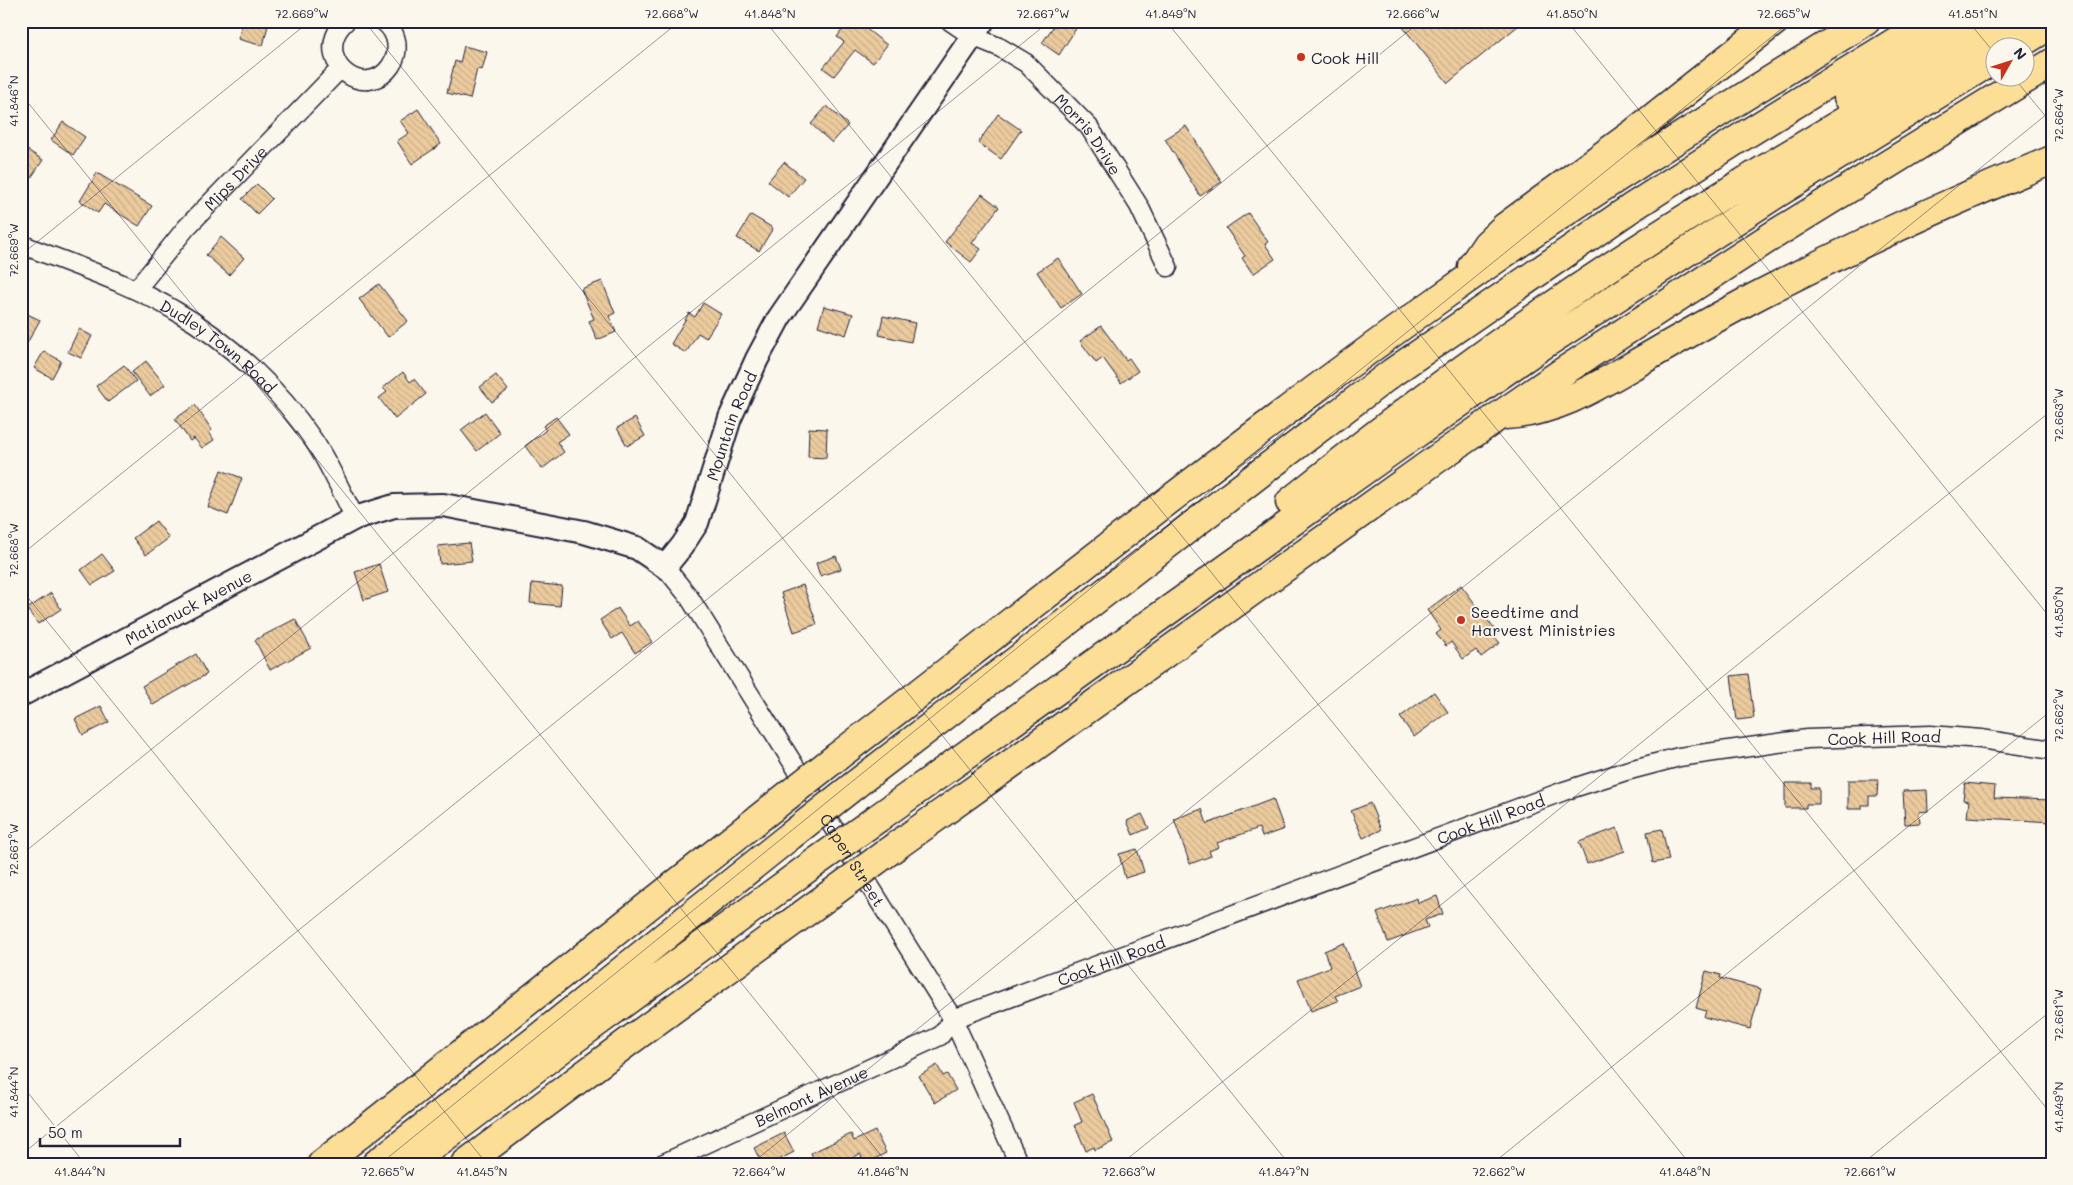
<svg xmlns="http://www.w3.org/2000/svg" width="2073" height="1185" font-family="Mali,sans-serif">
<style>
.building{fill:url(#building-back-hatch);stroke:#22223b}
.lines{fill:none;stroke-linecap:round;stroke-linejoin:round}
.minor-casing{stroke:#22223b;stroke-width:21}
.tertiary-casing{stroke:#22223b;stroke-width:26}
.motorway-casing{stroke:#22223b;stroke-width:31}
.minor{stroke:#fbf7ec;stroke-width:18}
.tertiary{stroke:#fbf7ec;stroke-width:22}
.motorway{stroke:#fcde96;stroke-width:28}
.motorway-bridge-casing{stroke:#22223b;stroke-width:31;stroke-linecap:butt}
.motorway-bridge{stroke:#fcde96;stroke-width:28}
.ticks{fill:none;stroke:#22223b;stroke-width:1;stroke-opacity:0.45}
.poi-dot{fill:#c8321e;stroke:#fbf7ec;stroke-width:2}
.labels{text-anchor:middle;dominant-baseline:central;stroke-width:4;stroke-linejoin:round;paint-order:stroke}
.poi-label{font-size:16px;fill:#22223b;stroke:#fbf7ec;text-anchor:start}
.street-label{font-size:16px;fill:#22223b;stroke:#fbf7ec}
.neatline{fill:none;stroke:#22223b;stroke-width:2}
.ticks-label{font-size:12px;text-anchor:middle;fill:#22223b}
</style>
<defs>
<pattern id="building-back-hatch" width="6" height="6" patternUnits="userSpaceOnUse" patternTransform="scale(1.25)"><rect width="6" height="6" fill="#eccb9e"/><path d="M-1 5l2 2M0 0l6 6M5-1l2 2" fill="none" stroke="#caae89"/></pattern>
</defs>
<rect width="100%" height="100%" fill="#fbf7ec"/>
<filter id="ink" filterUnits="userSpaceOnUse"><feTurbulence type="fractalNoise" baseFrequency=".02" numOctaves="2"/><feDisplacementMap in="SourceGraphic" scale="10" xChannelSelector="R" yChannelSelector="G"/><feConvolveMatrix kernelMatrix="1 2 1 2 8 2 1 2 1" color-interpolation-filters="sRGB"/></filter>
<g filter="url(#ink)">
<!-- building -->
<path class="building" d="M 243,21 L 269,21 L 263,46 L 238,39 Z
M 849,21 L 856,21 L 887,45 L 873,63 L 855,50 L 834,76 L 823,68 L 844,42 L 837,37 Z
M 1057,21 L 1081,21 L 1059,55 L 1042,43 Z
M 1398,21 L 1524,21 L 1448,83 Z
M 464,46 L 487,52 L 482,70 L 477,69 L 470,99 L 447,93 L 455,61 L 460,63 Z
M 827,106 L 848,125 L 832,143 L 811,124 Z
M 418,109 L 441,144 L 412,164 L 397,141 L 409,133 L 400,121 Z
M 998,114 L 1021,130 L 1001,159 L 978,143 Z
M 63,122 L 85,137 L 73,155 L 51,140 Z
M 1186,126 L 1222,182 L 1200,196 L 1165,139 Z
M 21,146 L 43,160 L 31,178 L 21,172 Z
M 784,162 L 804,178 L 788,197 L 768,181 Z
M 97,173 L 152,206 L 139,226 L 104,204 L 98,213 L 80,201 Z
M 257,184 L 272,199 L 257,214 L 242,199 Z
M 982,194 L 999,207 L 972,243 L 981,249 L 971,262 L 945,242 Z
M 1248,213 L 1268,242 L 1265,244 L 1275,259 L 1253,274 L 1242,258 L 1245,256 L 1226,228 Z
M 751,215 L 773,228 L 759,251 L 737,238 Z
M 221,237 L 244,258 L 229,275 L 206,255 Z
M 1058,258 L 1082,294 L 1061,308 L 1037,272 Z
M 602,281 L 615,313 L 609,316 L 616,332 L 597,340 L 589,321 L 594,319 L 581,289 Z
M 379,284 L 408,321 L 388,337 L 359,299 Z
M 703,303 L 721,314 L 706,338 L 698,333 L 686,353 L 671,344 L 689,313 L 695,317 Z
M 824,306 L 853,314 L 846,335 L 818,326 Z
M 21,311 L 40,320 L 21,354 Z
M 883,316 L 915,323 L 911,342 L 879,335 Z
M 1101,326 L 1126,360 L 1129,358 L 1138,371 L 1121,383 L 1103,358 L 1096,363 L 1080,341 Z
M 79,329 L 92,336 L 81,358 L 68,352 Z
M 44,351 L 61,361 L 52,378 L 34,368 Z
M 146,361 L 165,385 L 150,396 L 132,372 Z
M 124,365 L 136,381 L 108,402 L 96,386 Z
M 403,372 L 410,382 L 414,379 L 426,394 L 395,419 L 379,398 L 387,392 L 383,388 Z
M 496,375 L 508,390 L 492,402 L 480,387 Z
M 195,405 L 212,430 L 209,432 L 214,440 L 202,448 L 194,438 L 190,441 L 175,419 Z
M 485,412 L 500,433 L 477,451 L 461,430 Z
M 556,417 L 569,434 L 557,442 L 564,452 L 542,469 L 525,446 L 546,430 L 543,426 Z
M 635,418 L 645,436 L 627,446 L 617,428 Z
M 809,428 L 827,429 L 826,458 L 808,457 Z
M 221,470 L 242,478 L 228,515 L 208,507 Z
M 156,521 L 169,538 L 146,555 L 133,538 Z
M 469,543 L 472,561 L 440,564 L 438,546 Z
M 102,554 L 115,571 L 92,585 L 81,570 Z
M 836,556 L 841,569 L 820,576 L 816,563 Z
M 379,564 L 388,592 L 364,600 L 355,572 Z
M 532,583 L 562,586 L 560,606 L 530,603 Z
M 803,585 L 817,624 L 794,632 L 781,593 Z
M 1461,585 L 1498,634 L 1494,636 L 1500,643 L 1481,657 L 1476,650 L 1463,659 L 1451,642 L 1446,646 L 1436,634 L 1441,630 L 1427,610 Z
M 51,593 L 61,609 L 38,624 L 27,609 Z
M 618,608 L 630,626 L 638,621 L 652,642 L 635,653 L 622,633 L 612,639 L 600,620 Z
M 295,619 L 311,648 L 270,670 L 255,640 Z
M 196,654 L 207,674 L 153,705 L 142,686 Z
M 1748,674 L 1754,718 L 1737,720 L 1731,676 Z
M 1434,692 L 1448,712 L 1414,737 L 1400,717 Z
M 101,706 L 109,722 L 83,735 L 75,719 Z
M 1848,780 L 1878,780 L 1877,796 L 1869,796 L 1869,805 L 1862,805 L 1862,809 L 1848,809 Z
M 1785,783 L 1811,783 L 1811,788 L 1819,788 L 1819,804 L 1806,804 L 1806,808 L 1785,808 Z
M 1965,783 L 1995,786 L 1994,798 L 2052,800 L 2052,822 L 1967,817 L 1969,801 L 1963,800 Z
M 1927,790 L 1928,811 L 1919,812 L 1920,823 L 1905,824 L 1903,791 Z
M 1273,799 L 1284,829 L 1262,837 L 1259,828 L 1217,843 L 1219,847 L 1209,851 L 1211,856 L 1190,864 L 1174,819 L 1202,809 L 1207,824 Z
M 1370,803 L 1381,830 L 1363,838 L 1351,811 Z
M 1142,814 L 1149,828 L 1133,835 L 1127,821 Z
M 1617,828 L 1625,851 L 1587,864 L 1579,842 Z
M 1662,829 L 1669,860 L 1653,863 L 1647,832 Z
M 1137,849 L 1144,872 L 1125,878 L 1119,854 Z
M 1437,896 L 1443,914 L 1425,920 L 1428,927 L 1388,942 L 1377,913 L 1417,898 L 1418,903 Z
M 1344,943 L 1360,986 L 1335,996 L 1338,1001 L 1311,1011 L 1298,979 L 1330,967 L 1324,951 Z
M 1706,971 L 1721,975 L 1720,978 L 1761,989 L 1750,1029 L 1704,1017 L 1706,1011 L 1696,1008 Z
M 937,1065 L 943,1076 L 947,1074 L 956,1090 L 935,1103 L 919,1076 Z
M 1092,1094 L 1113,1142 L 1095,1150 L 1094,1147 L 1086,1151 L 1075,1125 L 1082,1122 L 1074,1102 Z
M 875,1131 L 886,1153 L 865,1164 L 860,1154 L 840,1164 L 816,1164 L 811,1153 L 851,1134 L 854,1141 Z
M 784,1133 L 794,1152 L 771,1164 L 762,1164 L 754,1148 Z"/>
<g class="lines">
<defs>
<g id="minor">
<path d="M 346,21 C 336,30 331,42 334,55 C 336,63 340,69 347,74 C 381,98 417,47 383,21"/>
<path id="s1" d="M 950,21 L 972,36 L 999,47 L 1026,63 L 1089,127 L 1139,206 L 1168,267"/>
<path id="s2" d="M 21,244 C 72,265 127,282 174,310 C 229,341 279,389 314,441 C 330,465 342,493 355,518"/>
<path id="s3" d="M 136,290 L 186,228 L 340,69"/>
<path id="s4" d="M 665,567 L 689,597 L 953,1019 L 1019,1164"/>
<path id="s5" d="M 662,1164 L 940,1036 L 953,1019 L 1564,791 L 1626,771 L 1679,757 L 1807,739 L 1930,735 L 1981,739 L 2052,750"/>
</g>
<g id="tertiary">
<path id="s6" d="M 21,695 L 355,518 L 394,506 L 443,505 L 584,532 L 637,548 L 665,567 L 682,546 L 697,523 L 730,418 L 757,359 L 779,318 L 983,21"/>
</g>
<path id="motorway" d="M 2013,48 L 2052,24
M 1848,97 L 1970,21
M 1472,266 L 1487,244 L 1505,227 L 1635,132 L 1775,21
M 1505,415 C 1559,412 1599,385 1644,359 C 1680,338 1716,318 1753,298 C 1851,247 1950,202 2052,160
M 1290,502 C 1402,412 1518,326 1639,248 C 1761,169 1887,96 2012,21
M 838,756 C 1036,604 1232,447 1435,302 C 1574,202 1720,111 1866,21
M 856,784 L 1268,467 L 1393,372 L 1631,208 L 1740,138 L 1929,21
M 878,818 L 1391,451 L 1537,349 L 1776,194 L 1996,58
M 896,846 L 1438,458 L 1561,373 L 1775,234 L 2052,63
M 322,1164 L 772,808
M 376,1164 L 533,1042 L 790,836
M 409,1164 L 569,1043 L 809,867
M 465,1164 L 628,1042 L 828,896"/>
</defs>
<!-- minor casing -->
<use href="#minor" class="minor-casing"/>
<!-- tertiary casing -->
<use href="#tertiary" class="tertiary-casing"/>
<!-- motorway casing -->
<use href="#motorway" class="motorway-casing"/>
<!-- minor -->
<use href="#minor" class="minor"/>
<!-- tertiary -->
<use href="#tertiary" class="tertiary"/>
<!-- motorway -->
<use href="#motorway" class="motorway"/>
<defs>
<path id="motorway-bridge" d="M 772,808 L 838,756
M 790,836 L 856,784
M 809,867 L 878,818
M 828,896 L 896,846"/>
</defs>
<!-- motorway-bridge casing -->
<use href="#motorway-bridge" class="motorway-bridge-casing"/>
<!-- motorway-bridge -->
<use href="#motorway-bridge" class="motorway-bridge"/>
</g>
</g>
<!-- ticks -->
<path class="ticks" d="M 364,21 L 1289,1164M 765,21 L 1690,1164M 1166,21 L 2052,1115M 1567,21 L 2052,620M 1968,21 L 1996,55M 2014,78 L 2052,124M 21,94 L 888,1164M 21,255 L 310,21M 21,555 L 680,21M 21,589 L 487,1164M 21,855 L 1050,21M 21,1084 L 85,1164M 21,1155 L 1421,21M 380,1164 L 1791,21M 751,1164 L 2052,110M 1121,1164 L 2052,410M 1492,1164 L 2052,710M 1862,1164 L 2052,1010"/>
<!-- markers -->
<g class="poi-dot">
<circle cx="1301" cy="57" r="5"/>
<circle cx="1461" cy="620" r="5"/>
</g>
<g class="labels">
<!-- poi labels -->
<g class="poi-label">
<text x="1311" y="57">Cook Hill</text>
<text x="1471" y="611">Seedtime and<tspan x="1471" dy="18">Harvest Ministries</tspan></text>
</g>
<!-- street labels -->
<g class="street-label">
<text stroke="none"><textPath href="#s1" startOffset="182">Morris Drive</textPath></text>
<text stroke="none"><textPath href="#s3" startOffset="150">Mips Drive</textPath></text>
<text stroke="none"><textPath href="#s2" startOffset="224">Dudley Town Road</textPath></text>
<text stroke="none"><textPath href="#s6" startOffset="858">Mountain Road</textPath></text>
<text stroke="none"><textPath href="#s6" startOffset="189">Matianuck Avenue</textPath></text>
<text stroke="none"><textPath href="#s5" startOffset="1306">Cook Hill Road</textPath></text>
<text stroke="none"><textPath href="#s5" startOffset="901">Cook Hill Road</textPath></text>
<text stroke="none"><textPath href="#s4" startOffset="348">Capen Street</textPath></text>
<text stroke="none"><textPath href="#s5" startOffset="496">Cook Hill Road</textPath></text>
<text stroke="none"><textPath href="#s5" startOffset="164">Belmont Avenue</textPath></text>
</g>
</g>
<!-- margin -->
<rect width="2073" height="1185" fill="none" stroke="#fbf7ec" stroke-width="55"/>
<!-- north arrow -->
<g transform="translate(2010 62) rotate(51)"><circle r="24" fill="#fbf7ec" stroke="#a4a2a5"/>
<path d="M0-4L9 19L0 12L-9 19Z" fill="#c8321e"/>
<text y="-8" font-size="14" font-weight="bold" text-anchor="middle" fill="#22223b">N</text>
</g>
<!-- scale -->
<path d="M40 1138v8h140v-8" fill="none" stroke="#22223b" stroke-width="2.5"/>
<text x="48" y="1138" font-size="15" fill="#22223b" stroke="#fbf7ec" stroke-width="4" paint-order="stroke">50 m</text>
<rect x="28" y="28" width="2018" height="1130" class="neatline"/>
<g class="ticks-label">
<text x="302" y="18">72.669°W</text>
<text x="672" y="18">72.668°W</text>
<text x="770" y="18">41.848°N</text>
<text x="1043" y="18">72.667°W</text>
<text x="1171" y="18">41.849°N</text>
<text x="1413" y="18">72.666°W</text>
<text x="1572" y="18">41.850°N</text>
<text x="1784" y="18">72.665°W</text>
<text x="1973" y="18">41.851°N</text>
<text transform="translate(14 101) rotate(-90)" y="4">41.846°N</text>
<text transform="translate(2059 115) rotate(-90)" y="4">72.664°W</text>
<text transform="translate(14 250) rotate(-90)" y="4">72.669°W</text>
<text transform="translate(2059 415) rotate(-90)" y="4">72.663°W</text>
<text transform="translate(14 550) rotate(-90)" y="4">72.668°W</text>
<text transform="translate(2059 612) rotate(-90)" y="4">41.850°N</text>
<text transform="translate(2059 715) rotate(-90)" y="4">72.662°W</text>
<text transform="translate(14 850) rotate(-90)" y="4">72.667°W</text>
<text transform="translate(2059 1015) rotate(-90)" y="4">72.661°W</text>
<text transform="translate(14 1092) rotate(-90)" y="4">41.844°N</text>
<text transform="translate(2059 1107) rotate(-90)" y="4">41.849°N</text>
<text x="80" y="1176">41.844°N</text>
<text x="388" y="1176">72.665°W</text>
<text x="482" y="1176">41.845°N</text>
<text x="759" y="1176">72.664°W</text>
<text x="883" y="1176">41.846°N</text>
<text x="1129" y="1176">72.663°W</text>
<text x="1284" y="1176">41.847°N</text>
<text x="1499" y="1176">72.662°W</text>
<text x="1685" y="1176">41.848°N</text>
<text x="1870" y="1176">72.661°W</text>
</g>
</svg>
